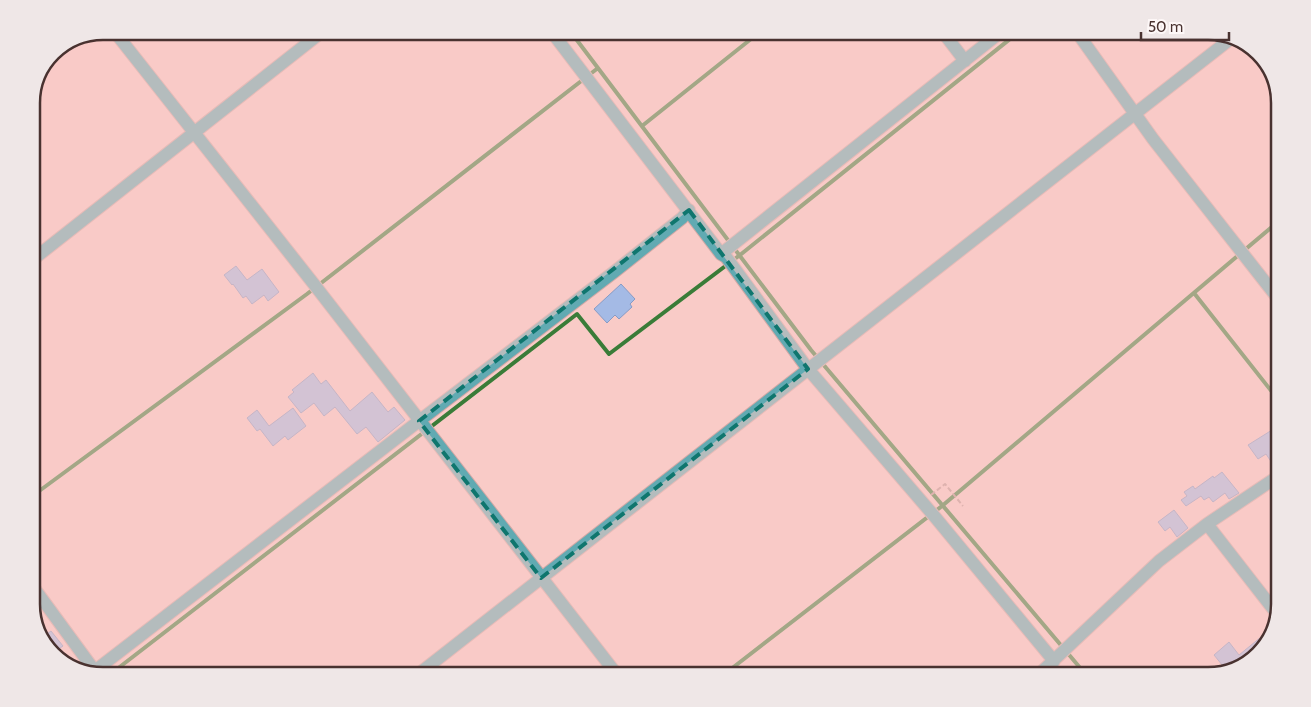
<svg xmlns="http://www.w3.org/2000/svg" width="1311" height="707" font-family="Cabin,sans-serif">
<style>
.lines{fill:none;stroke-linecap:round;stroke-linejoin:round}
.stream{stroke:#3a7c38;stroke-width:4}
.building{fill:#a4bae5;stroke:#879bc5}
.minor-casing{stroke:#d2a9a6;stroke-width:14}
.path{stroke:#bc9692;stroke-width:2;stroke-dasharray:5 2.5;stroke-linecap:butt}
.minor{stroke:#61aab2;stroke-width:12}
.marked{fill:none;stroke:#0f766e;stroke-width:4;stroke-dasharray:10 6;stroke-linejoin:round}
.rim{fill:none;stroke:#493230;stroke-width:2.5}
</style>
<rect width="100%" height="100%" fill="#f9cbc7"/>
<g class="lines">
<!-- stream -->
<path class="stream" d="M 570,31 L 811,350 L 1087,676
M 642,126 L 761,31
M 1194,293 L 1280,402
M 31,497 L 307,294 L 598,68
M 108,676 L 577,314 L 609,354 L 740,255 L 1020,31
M 722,676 L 942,506 L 1280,220"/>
</g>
<!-- building -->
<path class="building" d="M 236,266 L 247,280 L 262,269 L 279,292 L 268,301 L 264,295 L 252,304 L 246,296 L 243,298 L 233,284 L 232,285 L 224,275 Z
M 621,284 L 635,299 L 630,304 L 632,307 L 619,319 L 615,315 L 607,323 L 594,309 Z
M 313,373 L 321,384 L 326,380 L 350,411 L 372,392 L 388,412 L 394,407 L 405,420 L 378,442 L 366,427 L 357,434 L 335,407 L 324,416 L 314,403 L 301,413 L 288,397 L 294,392 L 292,390 Z
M 293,408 L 306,426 L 288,440 L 285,436 L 273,446 L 260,429 L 257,431 L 247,418 L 257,410 L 269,426 Z
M 1280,425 L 1280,458 L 1272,463 L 1266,454 L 1258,459 L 1248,445 Z
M 1222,472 L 1239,493 L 1229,499 L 1225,493 L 1213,502 L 1209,497 L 1204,500 L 1201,496 L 1186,506 L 1181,500 L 1187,496 L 1184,492 L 1193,486 L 1195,489 L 1213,476 L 1214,478 Z
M 1174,510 L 1188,528 L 1177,537 L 1170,527 L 1165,531 L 1158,522 Z
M 1272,628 L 1274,629 L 1272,636 L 1244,666 L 1227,671 L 1214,655 L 1229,642 L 1239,655 Z
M 51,631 L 63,646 L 53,653 L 43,644 L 41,638 Z"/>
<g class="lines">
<defs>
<path id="minor" d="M 114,31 L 313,283 L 618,676
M 551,31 L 721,254 L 726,257 L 732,265 L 808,369 L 935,517 L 1054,661
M 942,31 L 965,61
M 1076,31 L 1153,139 L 1280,301
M 721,254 L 1002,31
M 31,261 L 323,31
M 1207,524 L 1277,614
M 31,584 L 97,674
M 92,673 L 419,421 L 614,272 L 682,218 L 689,210
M 416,676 L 1233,37
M 1037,676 L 1159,561 L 1207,524 L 1280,475"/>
</defs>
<!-- minor casing -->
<use href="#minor" class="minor-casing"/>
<!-- path -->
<path class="path" d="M 931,495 L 945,484 L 963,506"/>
<!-- minor -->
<use href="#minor" class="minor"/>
</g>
<!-- marked area -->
<path d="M0 0H1311V707H0ZM 689,210 L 808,369 L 541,578 L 419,421 Z" fill="#f9cbc7" fill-opacity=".55" fill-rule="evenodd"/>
<path class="marked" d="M 689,210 L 808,369 L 541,578 L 419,421 Z"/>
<!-- crop -->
<path d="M0 0H1311V707H0ZM103 40H1208A63 63 0 0 1 1271 103V604A63 63 0 0 1 1208 667H103A63 63 0 0 1 40 604V103A63 63 0 0 1 103 40Z" fill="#efe7e7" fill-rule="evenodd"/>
<path class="rim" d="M103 40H1208A63 63 0 0 1 1271 103V604A63 63 0 0 1 1208 667H103A63 63 0 0 1 40 604V103A63 63 0 0 1 103 40Z"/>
<!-- scale -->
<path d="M1141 32v8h88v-8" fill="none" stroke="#493230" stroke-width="2.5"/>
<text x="1148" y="32" font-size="15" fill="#493230" stroke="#fdf7f7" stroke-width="4" paint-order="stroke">50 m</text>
</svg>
